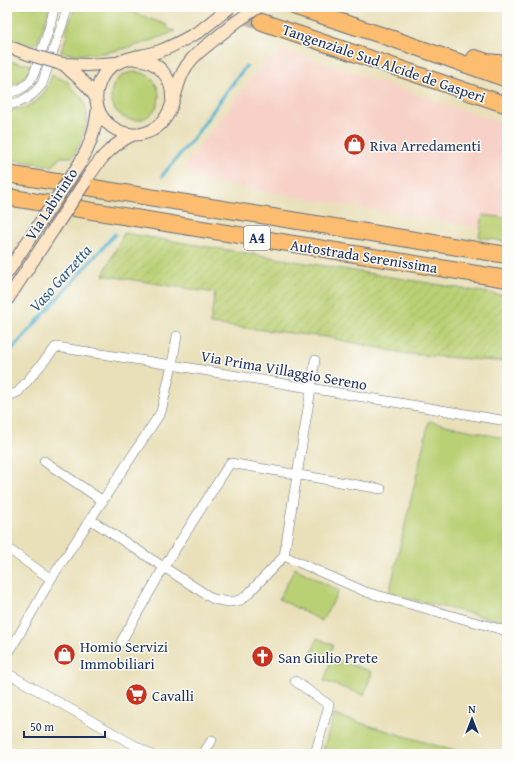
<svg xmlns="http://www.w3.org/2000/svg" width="514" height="761" font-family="'Gentium Book Plus',serif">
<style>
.built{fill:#f7d1c7}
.green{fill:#bad074;stroke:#6a8069}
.garden{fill:url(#garden-furrows);stroke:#6a8069}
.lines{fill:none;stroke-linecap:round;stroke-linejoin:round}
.stream{stroke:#4fb0ce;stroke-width:3.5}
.highway-tunnel{stroke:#c0bda8;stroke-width:16;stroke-dasharray:16 8;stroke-linecap:butt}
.street-casing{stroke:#636d7e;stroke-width:10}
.secondary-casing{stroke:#636d7e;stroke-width:14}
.highway-casing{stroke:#636d7e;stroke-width:18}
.street{stroke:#fff;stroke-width:9}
.secondary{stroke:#fee5c5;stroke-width:12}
.highway{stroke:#fcbd6f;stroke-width:16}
.secondary-bridge-casing{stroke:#636d7e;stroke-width:14;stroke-linecap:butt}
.secondary-bridge{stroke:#fee5c5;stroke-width:12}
.labels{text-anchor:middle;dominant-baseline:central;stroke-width:3;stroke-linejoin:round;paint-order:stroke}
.shield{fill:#fdfcf7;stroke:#5f6c8c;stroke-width:1}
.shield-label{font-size:14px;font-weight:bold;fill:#1b2f5e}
.street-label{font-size:15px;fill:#1b2f5e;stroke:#fdfcf7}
.poi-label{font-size:15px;fill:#1b2f5e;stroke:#fdfcf7;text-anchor:start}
.water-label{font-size:16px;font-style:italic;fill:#2d5c85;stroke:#fdfcf7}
</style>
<defs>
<pattern id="garden-furrows" width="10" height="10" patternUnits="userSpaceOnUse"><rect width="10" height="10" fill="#bad074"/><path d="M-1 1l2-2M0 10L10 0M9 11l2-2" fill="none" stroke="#9fb367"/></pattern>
</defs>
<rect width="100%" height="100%" fill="#fdfcf7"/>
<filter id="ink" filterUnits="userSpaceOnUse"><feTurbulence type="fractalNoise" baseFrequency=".025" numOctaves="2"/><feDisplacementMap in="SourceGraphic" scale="8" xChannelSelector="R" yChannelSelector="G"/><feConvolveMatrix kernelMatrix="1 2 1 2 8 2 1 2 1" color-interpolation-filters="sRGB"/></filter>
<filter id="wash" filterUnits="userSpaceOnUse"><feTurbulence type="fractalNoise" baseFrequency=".012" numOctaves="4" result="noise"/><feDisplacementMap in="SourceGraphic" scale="16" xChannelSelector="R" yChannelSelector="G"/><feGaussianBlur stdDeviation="0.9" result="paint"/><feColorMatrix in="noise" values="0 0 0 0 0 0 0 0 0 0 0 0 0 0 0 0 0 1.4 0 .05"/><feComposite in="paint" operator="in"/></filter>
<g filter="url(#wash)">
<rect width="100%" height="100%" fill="#e9e0ba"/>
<!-- built -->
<path class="built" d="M 281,49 L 507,125 L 507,218 L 484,215 L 481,228 L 193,179 L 185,165 L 256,73 Z"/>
<!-- green -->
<path class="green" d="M 7,7 L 49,7 L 48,14 L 38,41 C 31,50 16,44 7,41 Z
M 75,7 L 118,7 L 167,25 L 168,29 L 175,31 C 144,45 95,60 61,52 L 67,35 L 65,34 Z
M 7,61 L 31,65 C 27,76 20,85 7,85 Z
M111 96a24 24 0 1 1 48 0a24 24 0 1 1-48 0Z
M 52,75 L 68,82 C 70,89 78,92 82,98 C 94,119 82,139 73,157 L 60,157 L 53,166 L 7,159 L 7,110 C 31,110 45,98 52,75 Z
M 483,215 L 507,218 L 507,242 L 479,237 Z
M 429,421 L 507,439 L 506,622 L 389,594 Z
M 295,568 L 339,591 L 322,621 L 279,599 Z
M 317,638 L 333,645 L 328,659 L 312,653 Z
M 332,658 L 372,672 L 364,695 L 324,681 Z
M 334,715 L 464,754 L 322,754 Z"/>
<!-- garden -->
<path class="garden" d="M 124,233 L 507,296 L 507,362 L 407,354 L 326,337 L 210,324 L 215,293 L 103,275 Z"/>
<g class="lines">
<!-- stream -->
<path class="stream" d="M 162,176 L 196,135 L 219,102 L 246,66
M 7,355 L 115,234"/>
</g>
</g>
<g filter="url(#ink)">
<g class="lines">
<!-- highway-tunnel -->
<path class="highway-tunnel" d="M 219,7 L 262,22"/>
<defs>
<path id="street" d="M 7,92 C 16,92 24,88 29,82 C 35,75 37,64 40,56 C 45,40 52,24 54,7
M 7,105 C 22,103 33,96 42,84 L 68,7
M 7,397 L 18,392 L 56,347 L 172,365 L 507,421
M 44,461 L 103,501
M 91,520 L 213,599 L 229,602 L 241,600 L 249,593 L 284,556 L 366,592 L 507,631
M 7,548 L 51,579
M 284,556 L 311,389 L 315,360
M 121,642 L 164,567 L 230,463 L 381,489
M 7,656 L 51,579 L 161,412 L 172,365 L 177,336
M 7,673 L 150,754
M 295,681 L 329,705 L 315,754
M 203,754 L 212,740"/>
<path id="secondary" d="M 200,31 C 187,38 174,46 160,51 C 143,57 122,57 108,69 C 104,73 101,78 99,84 C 85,119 128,149 157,127 C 174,114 174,90 183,72 C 188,62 196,54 205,47
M 7,46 L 28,54
M 136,59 C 158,60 173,78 172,99
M 58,63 L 64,64 L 87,65 L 116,63
M 64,64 C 72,73 81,79 88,87 C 91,91 94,94 96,98
M 80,163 C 91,145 96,128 98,108
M 85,182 C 98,161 110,146 132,135
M 7,273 L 40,223
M 7,300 L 53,230"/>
<path id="highway" d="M 296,7 L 396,40 L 507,79
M 262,22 L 507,105
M 475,58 L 487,62 L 507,64
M 7,174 L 507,255
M 7,197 L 507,279"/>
</defs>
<!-- street casing -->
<use href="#street" class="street-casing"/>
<!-- secondary casing -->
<use href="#secondary" class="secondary-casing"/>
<!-- highway casing -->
<use href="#highway" class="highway-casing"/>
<!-- street -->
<use href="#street" class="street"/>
<!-- secondary -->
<use href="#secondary" class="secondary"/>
<!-- highway -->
<use href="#highway" class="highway"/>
<defs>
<path id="secondary-bridge" d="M 200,31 L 230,7
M 205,47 L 236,22 L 258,7
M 28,54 L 58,63
M 40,223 L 80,163
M 53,230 L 85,182"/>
</defs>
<!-- secondary-bridge casing -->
<use href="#secondary-bridge" class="secondary-bridge-casing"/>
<!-- secondary-bridge -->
<use href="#secondary-bridge" class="secondary-bridge"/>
</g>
</g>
<!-- icons -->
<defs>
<symbol id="shop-disc" viewBox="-11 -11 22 22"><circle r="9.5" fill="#c8321e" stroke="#fdfcf7"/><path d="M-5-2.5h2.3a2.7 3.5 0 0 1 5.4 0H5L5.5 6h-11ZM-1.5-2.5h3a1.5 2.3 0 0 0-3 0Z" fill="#fff"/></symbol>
<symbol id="church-disc" viewBox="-11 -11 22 22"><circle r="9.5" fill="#c8321e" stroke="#fdfcf7"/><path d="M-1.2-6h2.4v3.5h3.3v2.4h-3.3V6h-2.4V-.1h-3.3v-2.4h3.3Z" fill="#fff"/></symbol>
<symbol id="supermarket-disc" viewBox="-11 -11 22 22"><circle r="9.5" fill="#c8321e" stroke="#fdfcf7"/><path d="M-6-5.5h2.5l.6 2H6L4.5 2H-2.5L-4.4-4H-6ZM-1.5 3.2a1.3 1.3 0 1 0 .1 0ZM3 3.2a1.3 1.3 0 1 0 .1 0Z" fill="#fff"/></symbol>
</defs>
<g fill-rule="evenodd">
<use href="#shop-disc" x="342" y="132" width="25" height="25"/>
<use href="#shop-disc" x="52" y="642" width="25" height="25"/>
<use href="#church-disc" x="250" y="644" width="25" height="25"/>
<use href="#supermarket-disc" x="124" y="682" width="25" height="25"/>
</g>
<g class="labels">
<!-- shield labels -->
<rect class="shield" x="244" y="226" width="26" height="24" rx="3"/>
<g class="shield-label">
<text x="257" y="238">A4</text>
</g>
<!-- street labels -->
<g class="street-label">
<text transform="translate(384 63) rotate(19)">Tangenziale Sud Alcide de Gasperi</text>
<text transform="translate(51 204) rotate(-57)">Via Labirinto</text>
<text transform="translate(364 256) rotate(9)">Autostrada Serenissima</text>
<text transform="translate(284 370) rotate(10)">Via Prima Villaggio Sereno</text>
</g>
<!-- poi labels -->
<g class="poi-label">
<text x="370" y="145">Riva Arredamenti</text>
<text x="80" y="646">Homio Servizi<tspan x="80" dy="17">Immobiliari</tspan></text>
<text x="278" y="657">San Giulio Prete</text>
<text x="152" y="695">Cavalli</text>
</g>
<!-- water labels -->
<g class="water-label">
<text transform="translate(60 278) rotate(-48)">Vaso Garzetta</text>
</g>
</g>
<!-- margin -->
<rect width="514" height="761" fill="none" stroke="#fdfcf7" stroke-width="24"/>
<!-- north arrow -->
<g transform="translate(472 719)" stroke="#fdfcf7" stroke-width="3" paint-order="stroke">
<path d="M0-3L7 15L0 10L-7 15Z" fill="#1b2f5e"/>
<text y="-6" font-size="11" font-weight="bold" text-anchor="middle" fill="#1b2f5e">N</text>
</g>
<!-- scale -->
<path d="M24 731v6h81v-6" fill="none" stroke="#1b2f5e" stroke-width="2"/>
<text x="30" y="731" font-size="12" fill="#1b2f5e" stroke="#fdfcf7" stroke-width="3" paint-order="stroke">50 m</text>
</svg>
